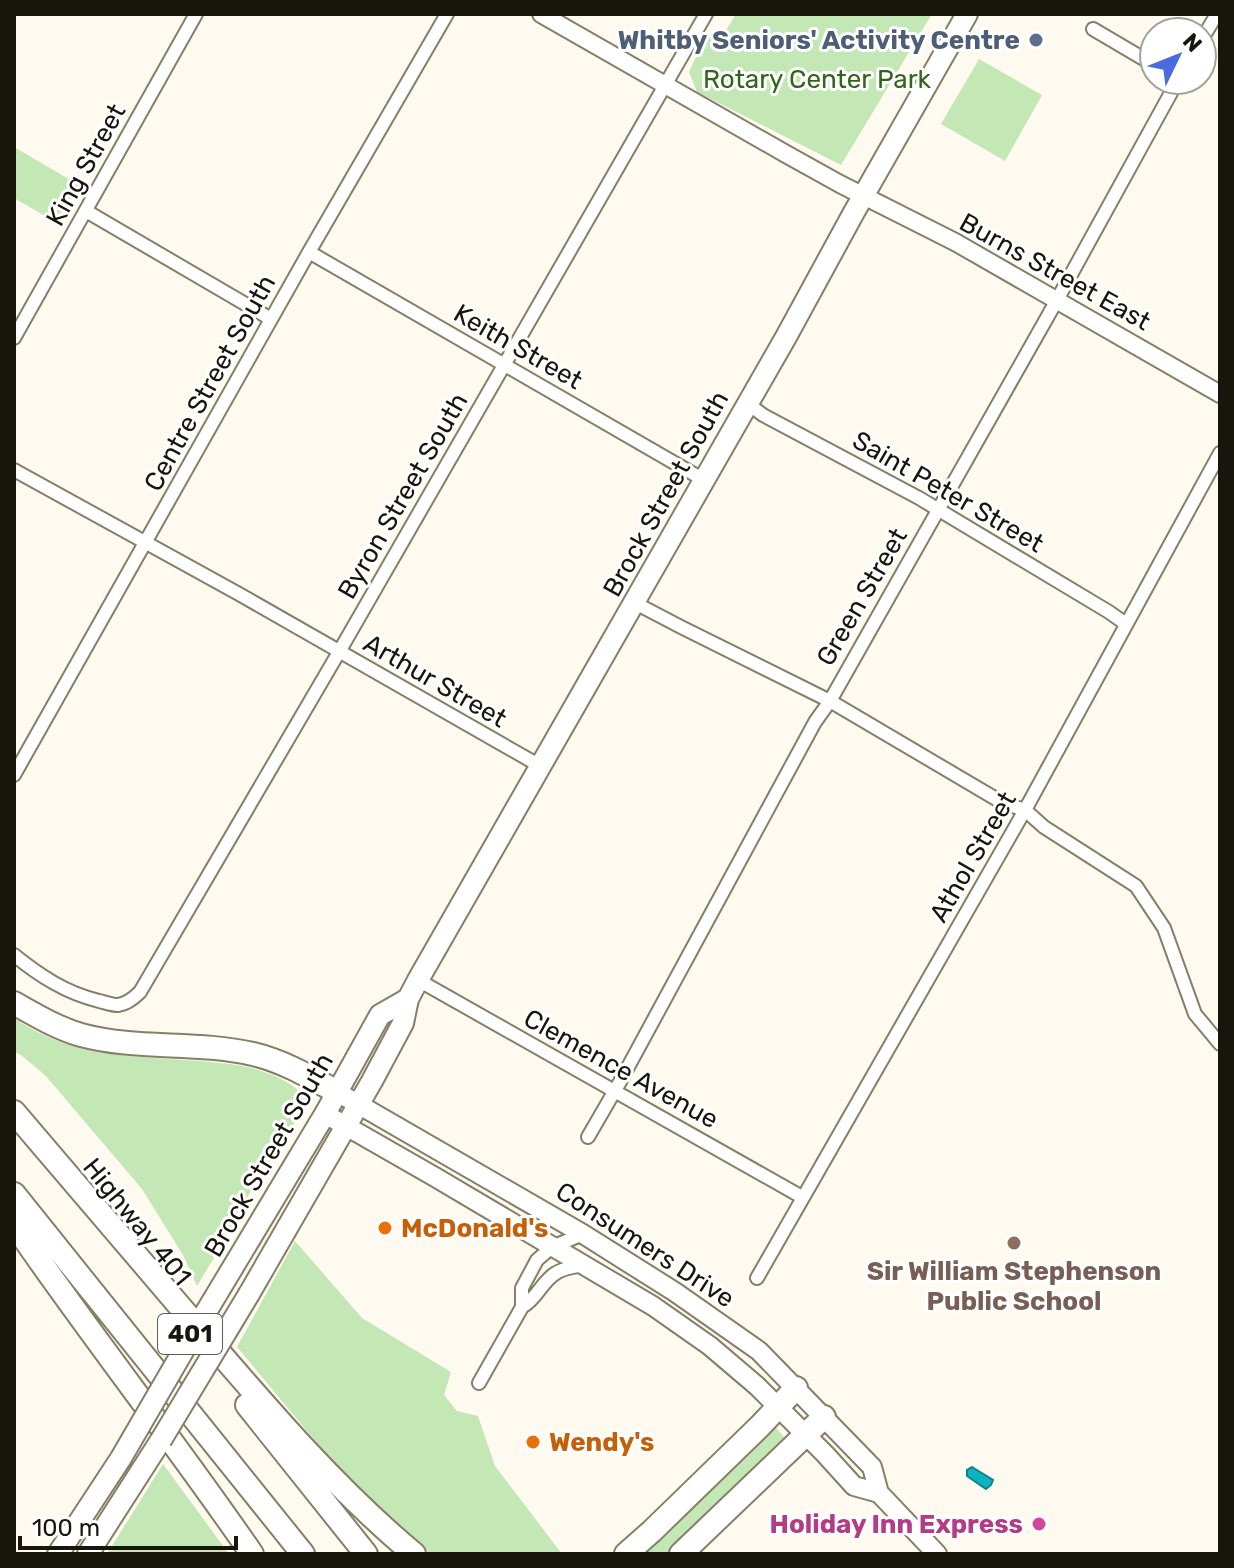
<svg xmlns="http://www.w3.org/2000/svg" width="1234" height="1568" font-family="Rubik,sans-serif">
<style>
.green{fill:#c4e7b6}
.water{fill:#0ab5c0;stroke:#0e858a;stroke-width:2}
.lines{fill:none;stroke-linecap:round;stroke-linejoin:round}
.minor-casing{stroke:#867e67;stroke-width:16}
.tertiary-casing{stroke:#867e67;stroke-width:20}
.secondary-casing{stroke:#867e67;stroke-width:22}
.primary-casing{stroke:#867e67;stroke-width:24}
.motorway-casing{stroke:#867e67;stroke-width:26}
.minor{stroke:#fff;stroke-width:12}
.tertiary{stroke:#fff;stroke-width:16}
.secondary{stroke:#fff;stroke-width:18}
.primary{stroke:#fff;stroke-width:20}
.motorway{stroke:#fff;stroke-width:22}
.primary-bridge-casing{stroke:#867e67;stroke-width:24;stroke-linecap:butt}
.primary-bridge{stroke:#fff;stroke-width:20}
.service-dot{fill:#5c6f8a;stroke:#fff;stroke-width:3}
.food-dot{fill:#e8710a;stroke:#fff;stroke-width:3}
.education-dot{fill:#8d6e63;stroke:#fff;stroke-width:3}
.hotel-dot{fill:#d1479c;stroke:#fff;stroke-width:3}
.labels{text-anchor:middle;dominant-baseline:central;stroke-width:6;stroke-linejoin:round;paint-order:stroke}
.shield{fill:#fff;stroke:#5d5b55;stroke-width:2}
.shield-label{font-size:24px;font-weight:bold;fill:#18150c}
.service-label{font-size:26px;font-weight:bold;fill:#4e5e75;stroke:#fff;text-anchor:end}
.park-label{font-size:26px;fill:#326419;stroke:#fff}
.street-label{font-size:26px;fill:#18150c;stroke:#fff}
.food-label{font-size:26px;font-weight:bold;fill:#c56008;stroke:#fff;text-anchor:start}
.education-label{font-size:26px;font-weight:bold;fill:#785e54;stroke:#fff}
.hotel-label{font-size:26px;font-weight:bold;fill:#b23c85;stroke:#fff;text-anchor:end}
</style>
<rect width="100%" height="100%" fill="#fefaf0"/>
<!-- green -->
<path class="green" d="M 736,14 L 932,14 L 841,165 L 697,92 L 689,72 L 706,36 L 720,40 Z
M 979,59 L 1042,95 L 1005,161 L 941,124 Z
M 14,147 L 79,185 L 57,223 L 14,198 Z
M 14,1018 C 36,1033 62,1044 87,1050 C 140,1061 195,1057 247,1067 C 265,1071 305,1085 306,1105 L 241,1207 L 227,1236 L 197,1286 L 183,1255 L 142,1189 L 45,1075 L 21,1055 L 14,1052 Z
M 295,1241 L 362,1318 L 451,1372 L 444,1395 L 457,1411 L 478,1416 L 495,1466 L 562,1554 L 430,1554 L 356,1490 L 237,1347 Z
M 776,1428 L 785,1438 L 669,1554 L 644,1554 L 770,1431 Z
M 163,1464 L 229,1554 L 107,1554 Z"/>
<!-- water -->
<path class="water" d="M 972,1467 L 993,1480 L 991,1485 L 986,1489 L 967,1476 L 967,1470 Z"/>
<g class="lines">
<defs>
<path id="minor" d="M 1093,29 L 1154,65
M 1202,39 L 1217,14
M 86,211 L 271,319
M 309,252 L 704,480
M 14,338 L 196,14
M 747,403 L 763,415 L 919,498 L 1109,612 L 1126,624
M 14,470 L 239,594 L 542,767
M 635,603 L 681,627 L 830,701 L 1003,803 L 1025,810 L 1044,827 L 1136,886 L 1164,928 L 1195,1014 L 1220,1044
M 14,775 L 309,252 L 447,14
M 14,955 C 40,976 66,993 99,1001 C 104,1002 112,1005 118,1005 C 126,1004 134,998 140,992 L 339,652 L 706,14
M 418,980 L 802,1197
M 588,1137 L 621,1080 L 815,722 L 830,701 L 1057,300 L 1178,80
M 757,1278 L 1025,810 L 1220,453
M 522,1307 L 522,1288 L 537,1260 L 552,1247 L 583,1234
M 479,1383 L 522,1307 C 537,1299 542,1281 556,1273 C 563,1268 574,1267 583,1265"/>
<path id="tertiary" d="M 541,14 L 786,154 L 840,184 L 955,242 L 1220,394"/>
<path id="secondary" d="M 337,1092 L 583,1234 L 675,1292 L 759,1351 L 872,1467 L 879,1493 L 937,1554
M 325,1114 L 435,1177 L 653,1306 L 710,1346 L 757,1386 L 825,1454 L 854,1486 L 879,1493"/>
<path id="primary" d="M 249,1294 L 372,1081 L 403,1023 L 408,999 L 418,980 L 786,337 L 853,214 L 967,14
M 200,1322 L 325,1114 L 380,1015 L 408,999
M 58,1554 L 121,1458
M 88,1554 L 161,1440"/>
<path id="motorway" d="M 14,1003 C 35,1015 57,1028 81,1035 C 136,1050 196,1041 253,1054 C 283,1061 310,1077 337,1092
M 14,1112 C 76,1184 138,1257 200,1330 C 267,1408 335,1488 414,1554
M 14,1194 L 303,1554
M 14,1224 C 91,1336 175,1442 252,1554
M 247,1405 L 366,1554
M 626,1554 L 652,1531 L 760,1426 L 796,1388
M 681,1554 L 824,1417"/>
</defs>
<!-- minor casing -->
<use href="#minor" class="minor-casing"/>
<!-- tertiary casing -->
<use href="#tertiary" class="tertiary-casing"/>
<!-- secondary casing -->
<use href="#secondary" class="secondary-casing"/>
<!-- primary casing -->
<use href="#primary" class="primary-casing"/>
<!-- motorway casing -->
<use href="#motorway" class="motorway-casing"/>
<!-- minor -->
<use href="#minor" class="minor"/>
<!-- tertiary -->
<use href="#tertiary" class="tertiary"/>
<!-- secondary -->
<use href="#secondary" class="secondary"/>
<!-- primary -->
<use href="#primary" class="primary"/>
<!-- motorway -->
<use href="#motorway" class="motorway"/>
<defs>
<path id="primary-bridge" d="M 161,1440 L 249,1294
M 121,1458 L 200,1322"/>
</defs>
<!-- primary-bridge casing -->
<use href="#primary-bridge" class="primary-bridge-casing"/>
<!-- primary-bridge -->
<use href="#primary-bridge" class="primary-bridge"/>
</g>
<!-- markers -->
<circle class="service-dot" cx="1036" cy="40" r="8"/>
<g class="food-dot">
<circle cx="385" cy="1228" r="8"/>
<circle cx="533" cy="1442" r="8"/>
</g>
<circle class="education-dot" cx="1014" cy="1243" r="8"/>
<circle class="hotel-dot" cx="1039" cy="1524" r="8"/>
<g class="labels">
<!-- shield labels -->
<rect class="shield" x="158" y="1314" width="64" height="40" rx="6"/>
<g class="shield-label">
<text x="190" y="1334">401</text>
</g>
<!-- service labels -->
<g class="service-label">
<text x="1020" y="40">Whitby Seniors' Activity Centre</text>
</g>
<!-- park labels -->
<g class="park-label">
<text x="817" y="79">Rotary Center Park</text>
</g>
<!-- street labels -->
<g class="street-label">
<text transform="translate(86 165) rotate(-61)">King Street</text>
<text transform="translate(1055 272) rotate(29)">Burns Street East</text>
<text transform="translate(518 347) rotate(30)">Keith Street</text>
<text transform="translate(210 383) rotate(-61)">Centre Street South</text>
<text transform="translate(948 492) rotate(30)">Saint Peter Street</text>
<text transform="translate(666 494) rotate(-61)">Brock Street South</text>
<text transform="translate(403 496) rotate(-60)">Byron Street South</text>
<text transform="translate(862 597) rotate(-60)">Green Street</text>
<text transform="translate(435 681) rotate(30)">Arthur Street</text>
<text transform="translate(973 857) rotate(-60)">Athol Street</text>
<text transform="translate(621 1069) rotate(29)">Clemence Avenue</text>
<text transform="translate(269 1155) rotate(-60)">Brock Street South</text>
<text transform="translate(137 1222) rotate(51)">Highway 401</text>
<text transform="translate(645 1245) rotate(33)">Consumers Drive</text>
</g>
<!-- food labels -->
<g class="food-label">
<text x="401" y="1228">McDonald's</text>
<text x="549" y="1442">Wendy's</text>
</g>
<!-- education labels -->
<g class="education-label">
<text x="1014" y="1271">Sir William Stephenson<tspan x="1014" dy="30">Public School</tspan></text>
</g>
<!-- hotel labels -->
<g class="hotel-label">
<text x="1023" y="1524">Holiday Inn Express</text>
</g>
</g>
<!-- border -->
<rect width="1234" height="1568" fill="none" stroke="#18150c" stroke-width="32"/>
<!-- north arrow -->
<g transform="translate(1178 56) rotate(47)"><circle r="38" fill="#ffffff" stroke="#a3a19e" stroke-width="2"/>
<path d="M0-6L14 30L0 20L-14 30Z" fill="#496bdf"/>
<text y="-12" font-size="22" font-weight="bold" text-anchor="middle" fill="#18150c">N</text>
</g>
<!-- scale -->
<path d="M20 1536v12h216v-12" fill="none" stroke="#18150c" stroke-width="4"/>
<text x="32" y="1536" font-size="24" fill="#18150c" stroke="#ffffff" stroke-width="6" paint-order="stroke">100 m</text>
</svg>
